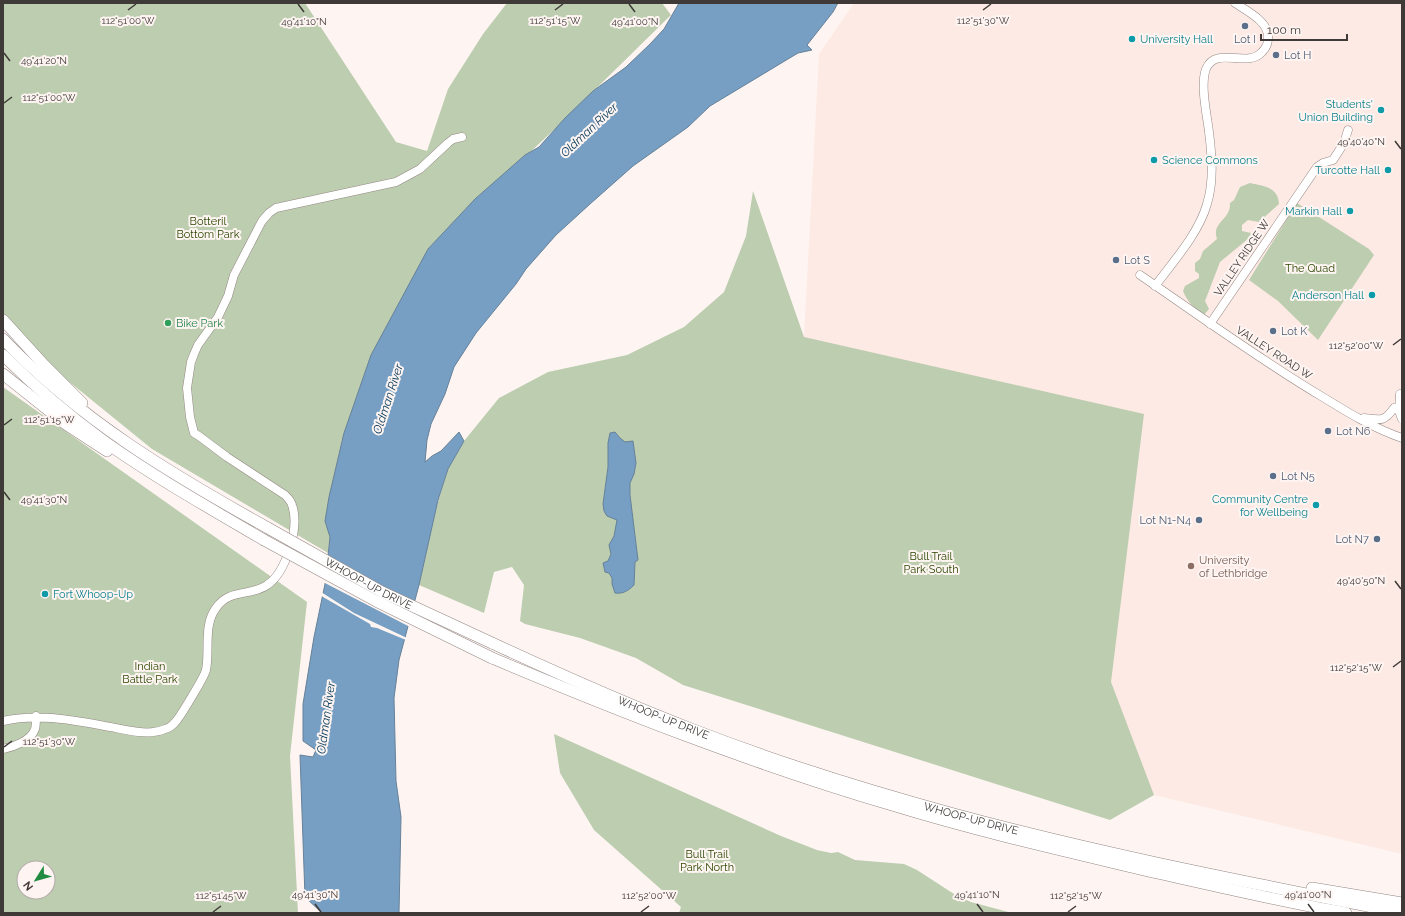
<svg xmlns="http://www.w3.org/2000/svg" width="1405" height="916" font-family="Raleway,sans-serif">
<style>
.built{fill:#fdeae4}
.green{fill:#bdcdb0;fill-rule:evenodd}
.water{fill:#769fc3;stroke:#668199}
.pier{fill:#fef5f2}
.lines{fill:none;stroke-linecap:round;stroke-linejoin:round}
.minor-casing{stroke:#948783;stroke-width:9}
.highway-casing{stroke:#948783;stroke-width:12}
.minor{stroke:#fff;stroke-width:8}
.highway{stroke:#fff;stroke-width:11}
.highway-bridge-casing{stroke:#948783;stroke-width:12;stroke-linecap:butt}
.highway-bridge{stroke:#fff;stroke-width:11}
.ticks{fill:none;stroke:#3f3a38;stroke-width:1.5}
.service-dot{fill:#5c6f8a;stroke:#fef5f2;stroke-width:1.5}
.culture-dot{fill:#0f9aa8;stroke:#fef5f2;stroke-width:1.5}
.leisure-dot{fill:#2e9e5b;stroke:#fef5f2;stroke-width:1.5}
.education-dot{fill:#8d6e63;stroke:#fef5f2;stroke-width:1.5}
.labels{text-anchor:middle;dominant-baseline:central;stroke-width:4;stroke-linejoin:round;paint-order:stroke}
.culture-label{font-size:11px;fill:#0d838f;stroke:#fef5f2;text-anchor:end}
.service-label{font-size:11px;fill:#4e5e75;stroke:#fef5f2;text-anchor:start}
.park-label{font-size:11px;fill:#294700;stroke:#fef5f2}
.street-label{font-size:11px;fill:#3f3a38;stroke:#fef5f2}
.leisure-label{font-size:11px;fill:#27864d;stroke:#fef5f2;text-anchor:start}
.education-label{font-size:11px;fill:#785e54;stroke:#fef5f2;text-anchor:start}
.water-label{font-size:12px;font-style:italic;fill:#06395c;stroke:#fef5f2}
.ticks-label{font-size:10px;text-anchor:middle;fill:#3f3a38;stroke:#fef5f2;stroke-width:4;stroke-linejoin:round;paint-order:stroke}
</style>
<rect width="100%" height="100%" fill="#fef5f2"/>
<!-- built -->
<path class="built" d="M 854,3 L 1402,3 L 1402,854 L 1154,795 L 804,337 L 819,54 Z"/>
<!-- green -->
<path class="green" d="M 3,3 L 305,3 L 396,142 L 427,151 L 448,89 L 483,34 L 507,3 L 662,3 L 671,15 L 562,122 L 428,249 L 342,441 L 328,553 L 152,449 L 67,380 L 3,317 Z
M 1250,183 C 1264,186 1278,187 1279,204 L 1259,222 L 1248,220 L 1242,225 L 1242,231 L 1251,233 L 1249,238 L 1220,262 L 1205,301 L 1209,309 L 1204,315 C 1194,308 1188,303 1183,291 L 1185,286 L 1199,278 L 1199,274 L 1195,271 L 1195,263 L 1200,259 L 1203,251 L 1217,239 C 1211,222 1231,220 1230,203 L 1234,200 L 1240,187 Z
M 753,191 L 804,337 L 1144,414 L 1111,682 L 1154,795 L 1110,820 L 683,685 L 636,658 L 580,638 L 525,624 L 520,621 L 524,585 L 512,567 L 494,572 L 484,613 L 419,585 L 431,525 L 448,469 L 464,441 L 499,398 L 548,372 L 627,355 L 684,327 L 724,292 L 746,236 Z
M 1297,203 L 1369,249 L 1374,255 L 1318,340 L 1278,301 L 1249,280 Z
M 3,387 L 307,602 L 290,756 L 298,913 L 3,913 ZM 24,868 L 48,868 L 48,892 L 24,892 Z
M 554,734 L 781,836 L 817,850 L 831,853 L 838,852 L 855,860 L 904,864 L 917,870 L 954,894 L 971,902 L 1012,913 L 679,913 L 681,907 L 594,830 L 560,773 Z"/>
<!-- water -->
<path class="water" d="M 679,3 L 838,3 L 833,12 L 807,45 L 812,50 L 798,53 L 710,106 L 688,127 L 633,166 L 590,204 L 556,235 L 526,269 L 516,284 L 476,333 L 454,367 L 445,394 L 431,424 L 427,440 L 425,462 L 432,456 L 441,451 L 459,432 L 464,441 L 448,469 L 438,500 L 419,585 L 399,660 L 394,698 L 396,781 L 401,817 L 399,913 L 322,913 L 305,897 L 300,755 L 313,757 L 316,750 L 303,741 L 303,704 L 314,637 L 325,584 L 330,537 L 325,521 L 329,497 L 344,433 L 371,355 L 428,249 L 475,199 L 525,155 L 539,147 L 565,118 L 593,91 L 626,67 L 650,44 L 664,29 Z
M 615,432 L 620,438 L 625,442 L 633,441 L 636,463 L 634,474 L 630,483 L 630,495 L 638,560 L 635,562 L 634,585 C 628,591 623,594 615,593 L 612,584 L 612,578 L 609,573 L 605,572 L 603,563 L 608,561 L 611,554 L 609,545 L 614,536 L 617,520 L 607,516 L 604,511 L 603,504 L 608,467 L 608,443 L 610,433 Z"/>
<!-- pier -->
<path class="pier" d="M 324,569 L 413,614 L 410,627 L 323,582 Z
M 321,592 L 354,613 L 407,638 L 406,640 L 377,628 L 371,627 L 370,624 L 323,597 L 321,595 Z"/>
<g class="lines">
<defs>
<path id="minor" d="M 1140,275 C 1200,316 1259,359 1321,396 C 1347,412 1373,428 1402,438
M 1155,286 C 1173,262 1199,233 1207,204 C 1214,181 1212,156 1209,132 C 1207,115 1200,85 1206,69 C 1216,45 1247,69 1262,52 C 1266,48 1268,44 1268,39 C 1270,22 1247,11 1235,3
M 1210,324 L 1317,167 L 1323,163 L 1333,160 L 1344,143 L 1348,130
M 1400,394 L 1399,411 L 1402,419
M 1364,418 C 1381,420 1384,422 1394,408
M 3,721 C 37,713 72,720 105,726 C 124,729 147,737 165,729 C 170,728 174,724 177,720 C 181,715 205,676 206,670 C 210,651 203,625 216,608 C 230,588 250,597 267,585 C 286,573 300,527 292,505 C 291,501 288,498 285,495 L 227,457 L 199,436 L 194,433 L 190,417 L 187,388 L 191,362 L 194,354 L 198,345 L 218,317 L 228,296 L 234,275 L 262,221 L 269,213 L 276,208 L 396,182 L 420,169 L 448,143 L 453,139 L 462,137
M 3,749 C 13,747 31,741 35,729 C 36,726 36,720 36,716"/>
<g id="highway">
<path d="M 3,320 L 44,365 L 82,403"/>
<path d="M 3,339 C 80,420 171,474 268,528"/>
<path d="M 3,355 C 35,387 69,416 105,442 C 156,478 211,509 264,540"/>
<path d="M 3,374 L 67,425 L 107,451"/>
<path id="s1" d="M 492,643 C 559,674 626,704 694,730 C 779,763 866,790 954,814 C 1101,854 1252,883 1402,913"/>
<path d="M 492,658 C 623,713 756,765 892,805 C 980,832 1069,852 1157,873 C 1220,887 1283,902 1346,913"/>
<path d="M 1312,888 L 1402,903"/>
</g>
</defs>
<!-- minor casing -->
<use href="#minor" class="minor-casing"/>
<!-- highway casing -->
<use href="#highway" class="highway-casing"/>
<!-- minor -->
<use href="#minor" class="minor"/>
<!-- highway -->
<use href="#highway" class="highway"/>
<defs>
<g id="highway-bridge">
<path id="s2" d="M 268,528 L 382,592 L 492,643"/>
<path d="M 264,540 L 376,601 L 492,658"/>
</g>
</defs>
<!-- highway-bridge casing -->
<use href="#highway-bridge" class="highway-bridge-casing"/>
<!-- highway-bridge -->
<use href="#highway-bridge" class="highway-bridge"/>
</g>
<!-- ticks -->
<path class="ticks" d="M 298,4 L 304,12M 629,4 L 635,12M 128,10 L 136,4M 555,10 L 563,4M 983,10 L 991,4M 4,53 L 10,61M 4,103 L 12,97M 1395,141 L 1401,149M 1393,345 L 1401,339M 4,425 L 12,419M 4,492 L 10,500M 1395,581 L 1401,589M 1393,667 L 1401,661M 4,747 L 12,741M 315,904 L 321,912M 977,904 L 983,912M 1308,904 L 1314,912M 213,912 L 221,906M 641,912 L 649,906M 1068,912 L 1076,906"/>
<!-- markers -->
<g class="service-dot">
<circle cx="1245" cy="26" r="4"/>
<circle cx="1276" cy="55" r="4"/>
<circle cx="1116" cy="260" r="4"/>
<circle cx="1273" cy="331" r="4"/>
<circle cx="1328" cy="431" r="4"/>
<circle cx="1273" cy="476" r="4"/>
<circle cx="1199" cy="520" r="4"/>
<circle cx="1377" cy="539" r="4"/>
</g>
<g class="culture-dot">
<circle cx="1132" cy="39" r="4"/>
<circle cx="1381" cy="110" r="4"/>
<circle cx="1154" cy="160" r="4"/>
<circle cx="1388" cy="170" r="4"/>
<circle cx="1350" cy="211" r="4"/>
<circle cx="1372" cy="295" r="4"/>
<circle cx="1316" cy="505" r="4"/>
<circle cx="45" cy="594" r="4"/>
</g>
<circle class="leisure-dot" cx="168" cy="323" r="4"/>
<circle class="education-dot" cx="1191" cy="566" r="4"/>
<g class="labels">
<!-- culture labels -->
<g class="culture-label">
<text x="1140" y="39" text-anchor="start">University Hall</text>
<text x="1373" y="104">Students'<tspan x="1373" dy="13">Union Building</tspan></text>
<text x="1162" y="160" text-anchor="start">Science Commons</text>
<text x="1380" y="170">Turcotte Hall</text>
<text x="1342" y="211">Markin Hall</text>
<text x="1364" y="295">Anderson Hall</text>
<text x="1308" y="499">Community Centre<tspan x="1308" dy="13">for Wellbeing</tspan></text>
<text x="53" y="594" text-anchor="start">Fort Whoop-Up</text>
</g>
<!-- service labels -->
<g class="service-label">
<text x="1245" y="39" text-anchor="middle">Lot I</text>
<text x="1284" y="55">Lot H</text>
<text x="1124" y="260">Lot S</text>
<text x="1281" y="331">Lot K</text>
<text x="1336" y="431">Lot N6</text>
<text x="1281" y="476">Lot N5</text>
<text x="1191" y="520" text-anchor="end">Lot N1-N4</text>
<text x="1369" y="539" text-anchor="end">Lot N7</text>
</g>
<!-- park labels -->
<g class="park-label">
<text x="208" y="221">Botteril<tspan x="208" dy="13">Bottom Park</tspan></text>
<text x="1310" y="268">The Quad</text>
<text x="931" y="556">Bull Trail<tspan x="931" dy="13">Park South</tspan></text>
<text x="150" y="666">Indian<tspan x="150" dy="13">Battle Park</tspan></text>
<text x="707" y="854">Bull Trail<tspan x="707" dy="13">Park North</tspan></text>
</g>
<!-- street labels -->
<g class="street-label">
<text transform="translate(1242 258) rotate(-56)">VALLEY RIDGE W</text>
<text transform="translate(1274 353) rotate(33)">VALLEY ROAD W</text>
<text stroke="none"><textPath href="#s2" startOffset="115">WHOOP-UP DRIVE</textPath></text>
<text stroke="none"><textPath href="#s1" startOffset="187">WHOOP-UP DRIVE</textPath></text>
<text stroke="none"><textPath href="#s1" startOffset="511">WHOOP-UP DRIVE</textPath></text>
</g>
<!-- leisure labels -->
<g class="leisure-label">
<text x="176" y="323">Bike Park</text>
</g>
<!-- education labels -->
<g class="education-label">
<text x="1199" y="560">University<tspan x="1199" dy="13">of Lethbridge</tspan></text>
</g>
<!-- water labels -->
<g class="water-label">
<text transform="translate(589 130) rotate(-43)">Oldman River</text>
<text transform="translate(388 399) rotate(-72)">Oldman River</text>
<text transform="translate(326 718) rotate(-82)">Oldman River</text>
</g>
</g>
<g class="ticks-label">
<text x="128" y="24">112°51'00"W</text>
<text x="555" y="24">112°51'15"W</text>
<text x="983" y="24">112°51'30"W</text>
<text x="304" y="25">49°41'10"N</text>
<text x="635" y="25">49°41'00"N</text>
<text x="44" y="64">49°41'20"N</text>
<text x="49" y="101">112°51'00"W</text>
<text x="1361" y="145">49°40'40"N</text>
<text x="1356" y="349">112°52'00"W</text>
<text x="49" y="423">112°51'15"W</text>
<text x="44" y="503">49°41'30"N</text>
<text x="1361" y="584">49°40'50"N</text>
<text x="1356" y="671">112°52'15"W</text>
<text x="49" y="745">112°51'30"W</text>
<text x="315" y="898">49°41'30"N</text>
<text x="977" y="898">49°41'10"N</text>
<text x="1308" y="898">49°41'00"N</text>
<text x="221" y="899">112°51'45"W</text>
<text x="649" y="899">112°52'00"W</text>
<text x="1076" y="899">112°52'15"W</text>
</g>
<!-- border -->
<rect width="1405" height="916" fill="none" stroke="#3f3a38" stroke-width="8"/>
<!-- north arrow -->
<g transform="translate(36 880) rotate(233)"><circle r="19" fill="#fef5f2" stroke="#b2aaa8"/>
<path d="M0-3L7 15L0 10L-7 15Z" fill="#228b42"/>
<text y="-6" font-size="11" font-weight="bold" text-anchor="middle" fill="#3f3a38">N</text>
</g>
<!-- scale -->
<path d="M1261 34v6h86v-6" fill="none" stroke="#3f3a38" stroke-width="2"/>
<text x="1267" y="34" font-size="12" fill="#3f3a38" stroke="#fef5f2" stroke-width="3" paint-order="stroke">100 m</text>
</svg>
